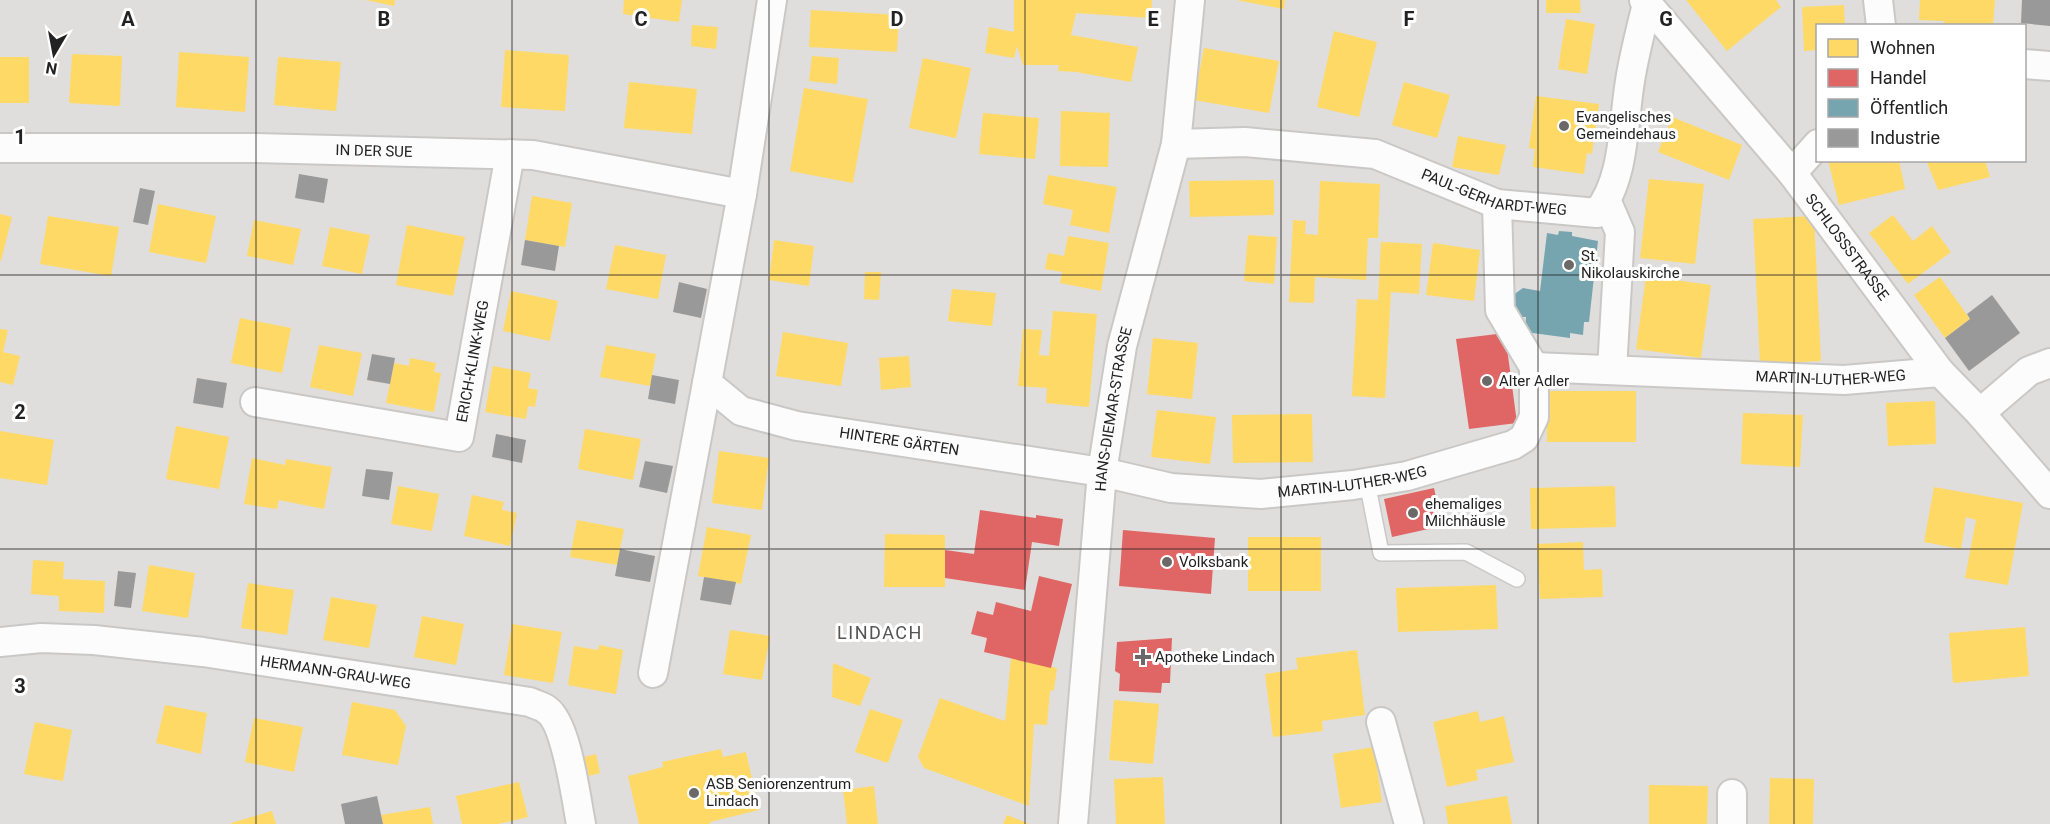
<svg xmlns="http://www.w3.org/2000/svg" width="2050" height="824" font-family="Roboto,sans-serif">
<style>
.residential{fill:#dfdedc;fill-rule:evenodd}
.homes{fill:#ffd966}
.shops{fill:#e06666}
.public{fill:#76a5af}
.industry{fill:#999}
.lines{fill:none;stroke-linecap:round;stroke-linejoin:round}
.service-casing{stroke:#c9c8c7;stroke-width:18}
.minor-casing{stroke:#c9c8c7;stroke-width:32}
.service{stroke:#fdfcfc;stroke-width:15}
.minor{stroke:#fdfcfc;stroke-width:28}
.grid{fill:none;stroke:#222;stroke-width:1.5;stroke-opacity:0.55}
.poi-dot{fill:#6a6968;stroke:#fff;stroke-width:2}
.labels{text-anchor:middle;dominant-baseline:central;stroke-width:6;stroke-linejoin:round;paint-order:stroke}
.poi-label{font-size:15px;fill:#222;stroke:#fff;text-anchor:start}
.street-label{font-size:15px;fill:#222;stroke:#fff}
.quarter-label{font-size:18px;letter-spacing:1.5px;fill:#555;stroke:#fff}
.grid-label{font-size:20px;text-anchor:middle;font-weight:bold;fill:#222;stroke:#fff;stroke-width:6;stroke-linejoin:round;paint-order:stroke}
</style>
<rect width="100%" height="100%" fill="#f0eeeb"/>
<!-- residential -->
<path class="residential" d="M 0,0 L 2050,0 L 2050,824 L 0,824 ZM 1818,26 L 2024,26 L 2024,160 L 1818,160 Z"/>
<!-- homes -->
<path class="homes" d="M 366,0 L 395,0 L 394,6 Z
M 624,0 L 682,0 L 679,22 L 623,14 Z
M 1014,0 L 1152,0 L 1151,18 L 1076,13 L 1071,35 L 1138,47 L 1131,82 L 1076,72 L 1058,71 L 1059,65 L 1023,65 L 1017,46 L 1014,58 L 985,53 L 989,27 L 1014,32 Z
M 1236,0 L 1285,0 L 1284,9 Z
M 1546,0 L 1580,0 L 1581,13 L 1546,13 Z
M 1686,0 L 1776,0 L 1781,7 L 1727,51 Z
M 1920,0 L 1995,0 L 1993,26 L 1944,26 L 1944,21 L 1919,20 Z
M 1844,5 L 1845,26 L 1818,26 L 1818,50 L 1804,51 L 1802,7 Z
M 811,10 L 899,15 L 897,52 L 809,47 Z
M 1566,19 L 1595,24 L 1587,74 L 1558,69 Z
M 692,25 L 718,27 L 716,49 L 691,46 Z
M 1334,31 L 1377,42 L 1359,117 L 1317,107 Z
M 1204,48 L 1279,61 L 1269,113 L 1194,100 Z
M 505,50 L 569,55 L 565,111 L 501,107 Z
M 179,52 L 249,57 L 245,112 L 176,107 Z
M 72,54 L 122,56 L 120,106 L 69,103 Z
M 812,56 L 839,58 L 837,84 L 809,81 Z
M 0,57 L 29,57 L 29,103 L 0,103 Z
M 278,57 L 341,62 L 336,111 L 274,105 Z
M 923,58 L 971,68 L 956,138 L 909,128 Z
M 629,82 L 697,89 L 692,134 L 624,128 Z
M 1404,82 L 1450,95 L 1437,138 L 1392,125 Z
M 804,88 L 868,99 L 853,183 L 790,171 Z
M 1536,96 L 1599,104 L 1592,154 L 1587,153 L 1584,174 L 1533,167 L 1535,149 L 1529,148 Z
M 1061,111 L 1110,113 L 1108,167 L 1060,166 Z
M 983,113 L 1039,118 L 1035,159 L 979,154 Z
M 1672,117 L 1742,145 L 1729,180 L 1658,152 Z
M 1458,136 L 1506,145 L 1499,175 L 1452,167 Z
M 1828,160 L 1899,160 L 1905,189 L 1839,205 Z
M 1926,160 L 1985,160 L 1990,177 L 1938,190 Z
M 1048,175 L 1117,187 L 1109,233 L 1070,225 L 1073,210 L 1043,204 Z
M 1649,179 L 1704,184 L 1695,264 L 1640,258 Z
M 1274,180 L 1274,215 L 1190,217 L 1189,181 Z
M 1320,181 L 1380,184 L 1378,238 L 1368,238 L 1366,280 L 1315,277 L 1314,303 L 1289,302 L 1293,220 L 1306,221 L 1305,234 L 1318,235 Z
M 532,196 L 572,203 L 565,247 L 525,240 Z
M 158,204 L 216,216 L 206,263 L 149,252 Z
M 0,214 L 12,217 L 1,261 L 0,260 Z
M 1893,215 L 1913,241 L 1932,226 L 1951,252 L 1908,284 L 1869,233 Z
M 48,216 L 119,227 L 111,276 L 40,264 Z
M 1814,216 L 1821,361 L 1760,364 L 1753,219 Z
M 254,220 L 301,229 L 293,265 L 247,256 Z
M 407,225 L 465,237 L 453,296 L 396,285 Z
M 330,227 L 370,235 L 362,274 L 322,266 Z
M 1248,235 L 1277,237 L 1274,284 L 1244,281 Z
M 1068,236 L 1109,243 L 1101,291 L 1060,283 L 1062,272 L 1045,269 L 1048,253 L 1064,256 Z
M 774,240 L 814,246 L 809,286 L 769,280 Z
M 1381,242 L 1422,244 L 1419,294 L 1391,292 L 1385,398 L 1352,396 L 1357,299 L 1378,300 Z
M 1433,243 L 1480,250 L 1474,301 L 1426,295 Z
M 615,245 L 666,255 L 658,299 L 606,289 Z
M 865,272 L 881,272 L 879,300 L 864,299 Z
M 1646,276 L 1711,285 L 1701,358 L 1636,349 Z
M 1940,277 L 1970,319 L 1945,338 L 1914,295 Z
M 952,289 L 996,293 L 992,326 L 948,321 Z
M 511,291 L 558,301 L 550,341 L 503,331 Z
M 1053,311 L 1097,314 L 1089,407 L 1046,403 L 1047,388 L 1018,386 L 1023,329 L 1042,330 L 1039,355 L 1049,356 Z
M 240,318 L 291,328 L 282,373 L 231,363 Z
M 0,329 L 8,330 L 3,352 L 20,356 L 13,385 L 0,382 Z
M 783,332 L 848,343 L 841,386 L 776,376 Z
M 1153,338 L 1198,343 L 1192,399 L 1147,394 Z
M 319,345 L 362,353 L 353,396 L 310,387 Z
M 606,345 L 656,354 L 650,386 L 600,377 Z
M 909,356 L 911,387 L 881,390 L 879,358 Z
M 410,358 L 436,363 L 434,372 L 441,373 L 434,412 L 386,403 L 394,363 L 409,366 Z
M 493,366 L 531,373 L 528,388 L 538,390 L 535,407 L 528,406 L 526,419 L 485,412 Z
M 1547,391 L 1636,391 L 1636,442 L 1547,442 Z
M 1935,401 L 1936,444 L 1888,446 L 1886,403 Z
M 1157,410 L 1216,417 L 1210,464 L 1151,457 Z
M 1743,413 L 1803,415 L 1800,467 L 1741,464 Z
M 1312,414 L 1313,462 L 1233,463 L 1232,415 Z
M 176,426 L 229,437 L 219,489 L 166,479 Z
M 585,429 L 641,439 L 633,480 L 578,469 Z
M 0,431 L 54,440 L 47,485 L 0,478 Z
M 719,451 L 769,458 L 762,510 L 712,503 Z
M 252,458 L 285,465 L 286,459 L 332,467 L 324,509 L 279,500 L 277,509 L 244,504 Z
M 398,486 L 439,494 L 432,531 L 391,524 Z
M 1615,486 L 1616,527 L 1531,529 L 1530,488 Z
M 1934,487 L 2023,503 L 2008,585 L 1965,578 L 1976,520 L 1966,517 L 1961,549 L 1924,542 Z
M 472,495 L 504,502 L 502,510 L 517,513 L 510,546 L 464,536 Z
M 577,520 L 624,529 L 617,565 L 570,557 Z
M 707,527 L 751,535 L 741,584 L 698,576 Z
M 885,534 L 945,535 L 945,587 L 884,587 Z
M 1248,537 L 1321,537 L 1321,591 L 1248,591 Z
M 1583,542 L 1584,570 L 1602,569 L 1603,597 L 1540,599 L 1537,544 Z
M 33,560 L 64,562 L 63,579 L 105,581 L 104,613 L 59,611 L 59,596 L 31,594 Z
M 149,565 L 195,573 L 188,618 L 142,611 Z
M 248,583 L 294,590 L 287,635 L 241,628 Z
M 1496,585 L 1498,629 L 1398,632 L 1396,588 Z
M 331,597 L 377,605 L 369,648 L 323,640 Z
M 422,616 L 464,624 L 456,665 L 414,657 Z
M 512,624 L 562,632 L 553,683 L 504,675 Z
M 2025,627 L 2029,676 L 1953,683 L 1949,633 Z
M 730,630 L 770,636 L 762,680 L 723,674 Z
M 599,645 L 623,650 L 616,694 L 568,685 L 574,646 L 598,650 Z
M 1357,650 L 1365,715 L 1322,721 L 1323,731 L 1273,737 L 1265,674 L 1298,669 L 1296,658 Z
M 1011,658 L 1057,668 L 1054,690 L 1050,691 L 1047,725 L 1034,724 L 1029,806 L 924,768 L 918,757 L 940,698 L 1005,721 Z
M 833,663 L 871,678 L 860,706 L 832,697 Z
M 1114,700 L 1159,704 L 1153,764 L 1109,760 Z
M 352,702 L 395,710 L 406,726 L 398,765 L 342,755 Z
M 165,705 L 207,713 L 201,754 L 156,743 Z
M 870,709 L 903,720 L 888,763 L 855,752 Z
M 1478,711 L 1480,722 L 1504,716 L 1514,762 L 1476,770 L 1478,780 L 1447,787 L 1433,722 Z
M 254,718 L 303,727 L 294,772 L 245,762 Z
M 35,722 L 72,730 L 63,781 L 24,774 Z
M 1374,747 L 1382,802 L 1341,808 L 1333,754 Z
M 721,749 L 723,757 L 746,752 L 759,810 L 710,822 L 710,824 L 639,824 L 628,776 L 663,767 L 662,762 Z
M 596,754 L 600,773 L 589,776 L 584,757 Z
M 1163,777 L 1165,824 L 1116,824 L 1114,779 Z
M 1770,778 L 1814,779 L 1813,824 L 1769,824 Z
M 519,782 L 528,817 L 498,824 L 462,824 L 456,796 Z
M 1649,785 L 1708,786 L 1707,824 L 1649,824 Z
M 874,786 L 878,824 L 847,824 L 843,790 Z
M 1507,796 L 1512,824 L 1448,824 L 1445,806 Z
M 430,807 L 433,824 L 383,824 L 381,815 Z
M 272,811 L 276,824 L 231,824 L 231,823 Z
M 1007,815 L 1029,824 L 1003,824 Z"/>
<!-- shops -->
<path class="shops" d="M 1505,333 L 1517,423 L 1469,429 L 1456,339 Z
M 1434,488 L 1442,526 L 1392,537 L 1384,499 Z
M 980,510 L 1036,518 L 1036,515 L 1063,519 L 1059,546 L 1032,542 L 1025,590 L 945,578 L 945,550 L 974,554 Z
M 1123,530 L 1215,538 L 1211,594 L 1119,586 Z
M 1039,576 L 1072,584 L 1051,668 L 984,652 L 987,638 L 971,634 L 977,611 L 993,615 L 996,602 L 1031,611 Z
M 1172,638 L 1170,683 L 1162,683 L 1161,693 L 1119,691 L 1120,674 L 1115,671 L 1117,642 Z"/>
<!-- public -->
<path class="public" d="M 1559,231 L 1572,232 L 1572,236 L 1598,241 L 1589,322 L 1584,322 L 1583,335 L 1570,333 L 1570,338 L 1525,332 L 1526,317 L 1520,317 L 1511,307 L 1513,295 L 1523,288 L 1540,291 L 1547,233 L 1558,235 Z"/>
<!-- industry -->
<path class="industry" d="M 2022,0 L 2050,0 L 2050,26 L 2021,23 Z
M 299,174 L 328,179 L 324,203 L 295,198 Z
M 140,188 L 155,191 L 148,225 L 133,222 Z
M 525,240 L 559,246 L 555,271 L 521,265 Z
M 679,282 L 707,289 L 701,318 L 673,312 Z
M 1992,295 L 2020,333 L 1969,371 L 1945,338 L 1970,319 L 1967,314 Z
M 372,354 L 395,358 L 390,384 L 367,380 Z
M 652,375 L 679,380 L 675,404 L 648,399 Z
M 197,378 L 227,383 L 223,408 L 193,403 Z
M 496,434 L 526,440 L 522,463 L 492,457 Z
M 645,461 L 673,466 L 667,493 L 639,487 Z
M 366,469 L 393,472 L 389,500 L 362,496 Z
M 620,549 L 655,556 L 650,582 L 615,576 Z
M 118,571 L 136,573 L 131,608 L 114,606 Z
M 704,577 L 736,582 L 731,605 L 700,600 Z
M 377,796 L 383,824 L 345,824 L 341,804 Z"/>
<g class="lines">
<defs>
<path id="service" d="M 1367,482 L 1381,553 L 1466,552 L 1517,579"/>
<g id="minor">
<path id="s1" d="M 772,0 L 742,194 L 707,383 L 741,411 L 797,426 L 1102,472 L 1171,488 L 1261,494 L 1353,485 L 1407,476 L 1513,445 L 1524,438 L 1534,417 L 1534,367 L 1500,310 L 1497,204"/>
<path id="s2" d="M 1644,0 L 1792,173 L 1940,372 L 1980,413 L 2050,494"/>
<path d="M 1878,0 L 1881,26"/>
<path d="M 2024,64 L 2050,66"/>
<path id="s3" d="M 1176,144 L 1245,142 L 1375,154 L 1497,204 L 1597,213 C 1625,180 1623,122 1630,81 C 1634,55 1641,29 1647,4"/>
<path id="s4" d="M 0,148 L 255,148 L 533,155 L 742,194"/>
<path d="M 1792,173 L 1818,144"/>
<path d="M 1607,202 L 1620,232 L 1612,370"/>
<path id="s5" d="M 1534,367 L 1844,380 L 1940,372"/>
<path id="s6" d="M 255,402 L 459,437 L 510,154"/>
<path d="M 1980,413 L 2029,371 L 2050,363"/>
<path id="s7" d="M 0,642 L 41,638 L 94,640 L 203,652 L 530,702 C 535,705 543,706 547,710 C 567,724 576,799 581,824"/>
<path d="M 653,673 L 707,383"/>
<path d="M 1381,722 L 1409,824"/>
<path d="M 1732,794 L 1732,824"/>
<path id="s8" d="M 1073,824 L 1102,472 L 1122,346 L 1176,144 L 1190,0"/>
</g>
</defs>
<!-- service casing -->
<use href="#service" class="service-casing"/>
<!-- minor casing -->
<use href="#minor" class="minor-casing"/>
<!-- service -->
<use href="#service" class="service"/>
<!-- minor -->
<use href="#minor" class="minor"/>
</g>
<!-- grid -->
<path class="grid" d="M 256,0 L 256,824M 512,0 L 512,824M 769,0 L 769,824M 1025,0 L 1025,824M 1281,0 L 1281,824M 1538,0 L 1538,824M 1794,0 L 1794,824M 0,275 L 2050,275M 0,549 L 2050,549"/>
<!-- markers -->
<g class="poi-dot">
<circle cx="1564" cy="126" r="6"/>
<circle cx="1569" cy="265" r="6"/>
<circle cx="1487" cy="381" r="6"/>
<circle cx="1413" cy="513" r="6"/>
<circle cx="1167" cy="562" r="6"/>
<path d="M1140 648h6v6h6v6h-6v6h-6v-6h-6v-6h6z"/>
<circle cx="694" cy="793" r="6"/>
</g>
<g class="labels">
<!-- poi labels -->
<g class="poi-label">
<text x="1576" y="117">Evangelisches<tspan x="1576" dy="17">Gemeindehaus</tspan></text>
<text x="1581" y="256">St.<tspan x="1581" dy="17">Nikolauskirche</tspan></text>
<text x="1499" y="381">Alter Adler</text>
<text x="1425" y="504">ehemaliges<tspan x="1425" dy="17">Milchhäusle</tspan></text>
<text x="1179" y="562">Volksbank</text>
<text x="1155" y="657">Apotheke Lindach</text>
<text x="706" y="784">ASB Seniorenzentrum<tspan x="706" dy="17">Lindach</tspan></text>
</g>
<!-- street labels -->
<g class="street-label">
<text stroke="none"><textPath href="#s4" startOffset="374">IN DER SUE</textPath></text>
<text stroke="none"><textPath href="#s3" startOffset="326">PAUL-GERHARDT-WEG</textPath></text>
<text stroke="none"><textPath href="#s2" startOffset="320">SCHLOSSSTRASSE</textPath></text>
<text stroke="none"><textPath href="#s6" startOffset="284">ERICH-KLINK-WEG</textPath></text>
<text stroke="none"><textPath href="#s5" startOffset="297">MARTIN-LUTHER-WEG</textPath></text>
<text stroke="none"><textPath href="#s8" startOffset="417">HANS-DIEMAR-STRASSE</textPath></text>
<text stroke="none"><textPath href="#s1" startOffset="594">HINTERE GÄRTEN</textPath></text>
<text stroke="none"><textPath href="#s1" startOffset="1052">MARTIN-LUTHER-WEG</textPath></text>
<text stroke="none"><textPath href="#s7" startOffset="338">HERMANN-GRAU-WEG</textPath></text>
</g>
<!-- quarter labels -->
<g class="quarter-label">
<text x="880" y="632">LINDACH</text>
</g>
</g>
<g class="grid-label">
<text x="128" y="26">A</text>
<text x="384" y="26">B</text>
<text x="641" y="26">C</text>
<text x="897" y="26">D</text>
<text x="1153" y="26">E</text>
<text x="1409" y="26">F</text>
<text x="1666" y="26">G</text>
<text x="20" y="144">1</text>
<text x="20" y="419">2</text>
<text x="20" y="693">3</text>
</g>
<!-- legend -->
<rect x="1816" y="24" width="210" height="138" fill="#ffffff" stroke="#a7a7a7" stroke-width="1.5"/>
<rect x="1828" y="39" width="30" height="18" fill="#ffd966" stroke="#a7a7a7" stroke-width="1.5"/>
<text x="1870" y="54" font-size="18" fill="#222222">Wohnen</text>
<rect x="1828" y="69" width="30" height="18" fill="#e06666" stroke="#a7a7a7" stroke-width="1.5"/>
<text x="1870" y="84" font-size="18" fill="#222222">Handel</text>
<rect x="1828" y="99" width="30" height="18" fill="#76a5af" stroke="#a7a7a7" stroke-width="1.5"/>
<text x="1870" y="114" font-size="18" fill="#222222">Öffentlich</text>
<rect x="1828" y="129" width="30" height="18" fill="#999999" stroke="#a7a7a7" stroke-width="1.5"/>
<text x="1870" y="144" font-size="18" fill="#222222">Industrie</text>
<!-- north arrow -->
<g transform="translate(54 54) rotate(190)" stroke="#ffffff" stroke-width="4.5" paint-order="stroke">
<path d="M0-4.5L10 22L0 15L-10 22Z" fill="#222222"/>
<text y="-9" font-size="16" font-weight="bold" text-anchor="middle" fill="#222222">N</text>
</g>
</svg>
